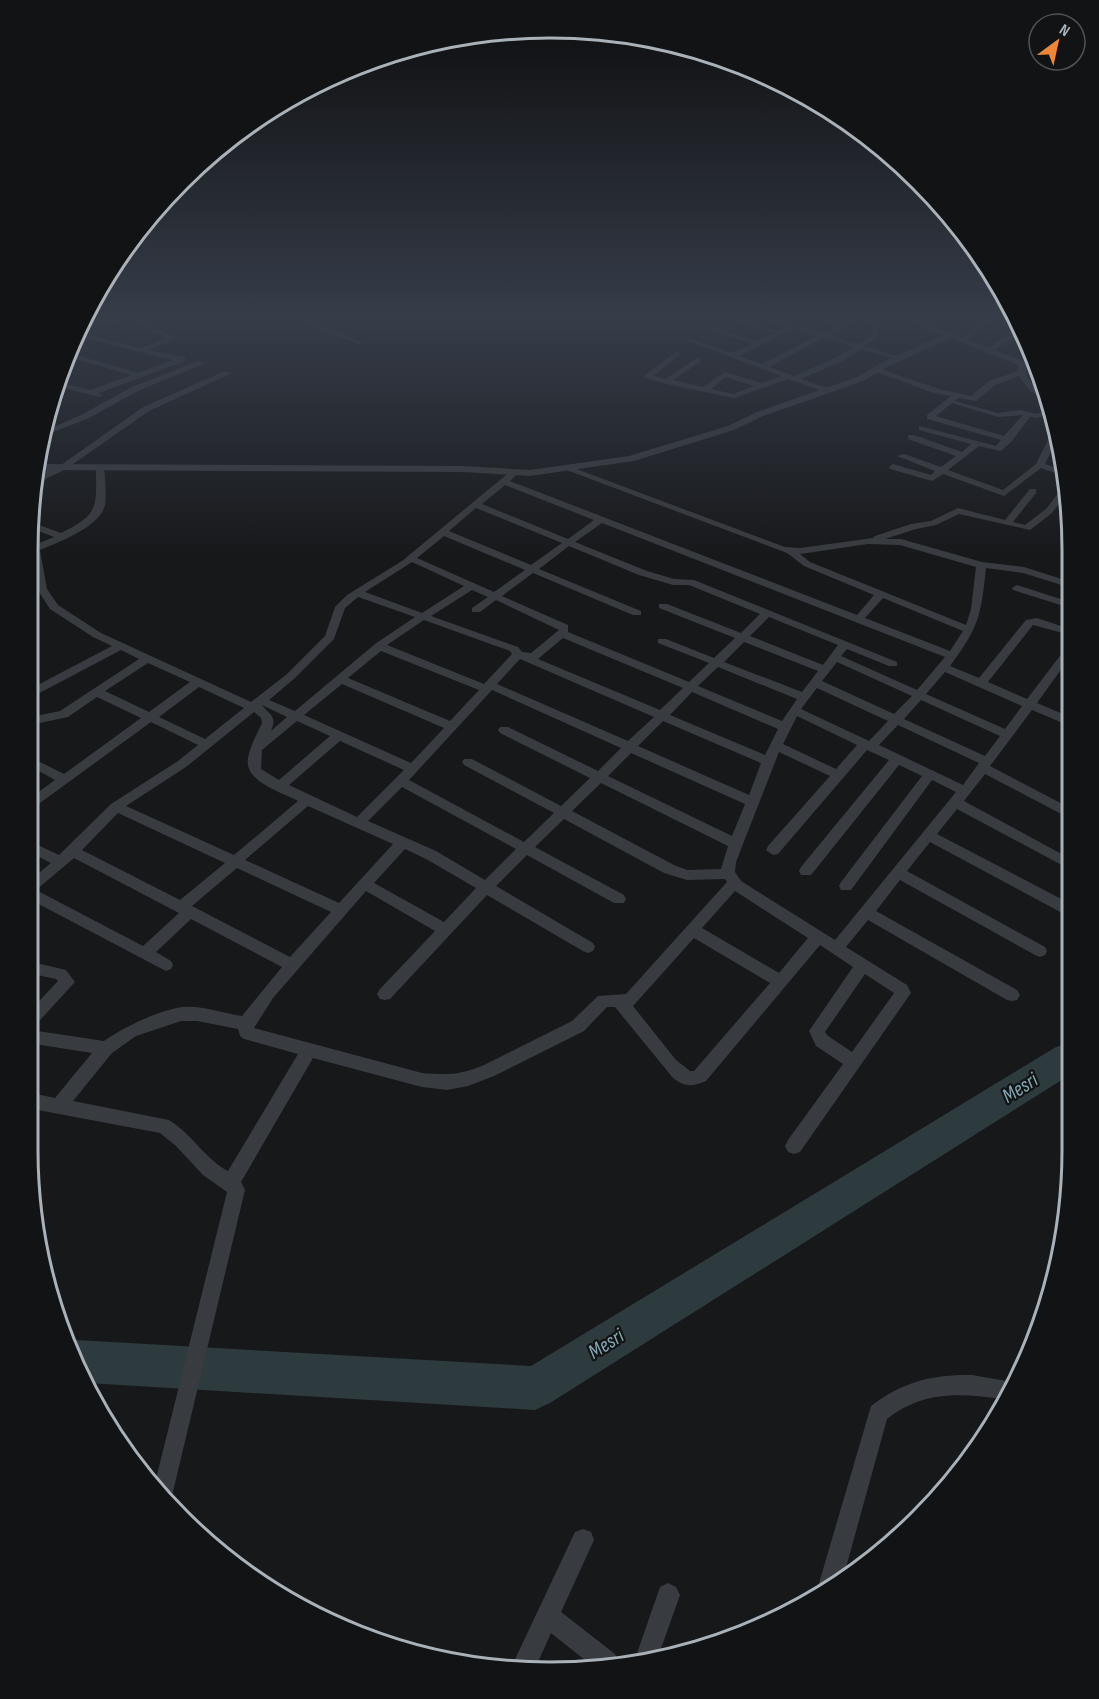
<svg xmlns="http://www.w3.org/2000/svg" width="1099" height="1699" font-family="'Sofia Sans Condensed',sans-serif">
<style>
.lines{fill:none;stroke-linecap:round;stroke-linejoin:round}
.river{fill:#2d3a3e;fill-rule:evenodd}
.minor{fill:#383b3f;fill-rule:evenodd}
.tertiary{fill:#383b3f;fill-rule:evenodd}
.primary{fill:#54595e;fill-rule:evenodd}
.labels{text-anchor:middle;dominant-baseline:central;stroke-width:4.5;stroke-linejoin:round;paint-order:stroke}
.near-water-label{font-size:21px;font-style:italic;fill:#81a8b4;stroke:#121315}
.rim{fill:none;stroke:#aab2b9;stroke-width:3}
</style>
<rect width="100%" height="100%" fill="#17181a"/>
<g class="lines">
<!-- river -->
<path class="river" d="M 1068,1043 L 1068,1076 L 550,1403 L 535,1410 L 87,1383 L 68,1343 L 76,1340 L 531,1366 L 1056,1047 Z"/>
<!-- minor -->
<path class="minor" d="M 127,319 L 137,319 L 175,337 L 175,339 L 148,350 L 185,357 L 185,361 L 99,393 L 103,395 L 99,397 L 60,387 L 61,383 L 91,390 L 131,375 L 69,357 L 70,353 L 138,373 L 172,360 L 76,336 L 77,332 L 140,348 L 167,338 Z
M 294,319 L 304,319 L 364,343 L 358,344 Z
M 730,319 L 742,319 L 779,331 L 786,327 L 762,319 L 774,319 L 823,334 L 838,326 L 818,319 L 830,319 L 843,323 L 851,319 L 860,319 L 830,336 L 859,344 L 870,337 L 873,326 L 863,319 L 872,319 L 880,325 L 875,339 L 865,346 L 903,358 L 899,360 L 861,349 L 843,361 L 801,379 L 831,389 L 832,391 L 828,393 L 788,379 L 734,398 L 666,384 L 643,377 L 676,352 L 679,352 L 679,356 L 653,376 L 666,379 L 697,358 L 700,358 L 700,362 L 673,380 L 703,387 L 725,372 L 762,383 L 781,376 L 686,340 L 691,339 L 732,353 L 752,344 L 696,325 L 696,323 L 757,341 L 774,333 ZM 793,329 L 817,336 L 762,364 L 739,356 ZM 824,338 L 854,347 L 837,357 L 794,376 L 769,367 ZM 726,377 L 754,386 L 733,394 L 711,389 Z
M 983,319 L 991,319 L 964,342 L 960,342 L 960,340 Z
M 1021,326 L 1023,331 L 990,353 L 983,351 Z
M 1033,358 L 1035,362 L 1026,366 C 1026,389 1043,385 1049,401 L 1030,391 L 1019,376 L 995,385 L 976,401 L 958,398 L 955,401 L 998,413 L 1020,410 L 1037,414 L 1052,409 L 1054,413 L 1037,418 L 1030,417 L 1011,442 L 1001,451 L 979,446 L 948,470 L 1003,490 L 1036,464 L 1053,430 L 1056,428 L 1058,437 L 1045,464 L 1064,471 L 1064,476 L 1041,468 L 1004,496 L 943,474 L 932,481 L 890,469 L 889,467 L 893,464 L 931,475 L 935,471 L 897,456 L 904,454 L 941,467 L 956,456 L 908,439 L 908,435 L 914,435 L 962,452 L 971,444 L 919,430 L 919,426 L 996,446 L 1001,440 L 927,419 L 927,415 L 951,396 L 934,393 L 874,371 L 874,367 L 939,389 L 971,396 L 989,381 L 1018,371 L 1019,363 ZM 952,403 L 998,417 L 1023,415 L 1004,436 L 936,416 Z
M 198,361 L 205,363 L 138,391 L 87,419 L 45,435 L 47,430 L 81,415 L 132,387 Z
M 225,371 L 232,373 L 149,411 L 66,469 L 31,486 L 32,479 L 56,465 L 61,465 L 143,407 Z
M 100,464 L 104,467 C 105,479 107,493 105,505 C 100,527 59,542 40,550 L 47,589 L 58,605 L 101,633 L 251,702 L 287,674 L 325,636 L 335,607 L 347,595 L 402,561 L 512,470 L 519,472 L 510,481 L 857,615 L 874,595 L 804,566 L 787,553 L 564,469 L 571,467 L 785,547 L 800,548 L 873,538 L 875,536 L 911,524 L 931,521 L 958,508 L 1005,520 L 1030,489 L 1036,489 L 1036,493 L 1013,522 L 1025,525 L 1046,509 L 1063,487 L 1066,486 L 1067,493 L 1052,513 L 1030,530 L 959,514 L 936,525 L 916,529 L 885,539 L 901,539 L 982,562 L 1024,567 L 1071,582 L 1071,588 L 1023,573 L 986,568 C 981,616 979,627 950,666 L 979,678 L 1026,620 L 1037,618 L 1070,629 L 1070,635 L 1033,625 L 988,682 L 1027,699 L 1066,648 L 1070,647 L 1070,657 L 1037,703 L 1070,717 L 1070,726 L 1032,710 L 990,766 L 1070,808 L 1069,818 L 985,774 L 964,801 L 1069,858 L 1069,869 L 957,809 L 937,834 L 1069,903 L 1069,914 L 1062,913 L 930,842 L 907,871 L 1045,947 L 1047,951 L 1045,955 L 1040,957 L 1035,955 L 900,880 L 876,911 L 1017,990 L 1020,995 L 1017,1000 L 1012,1001 L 1007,1000 L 868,920 L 846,947 L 907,985 L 911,993 L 800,1152 L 794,1154 L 788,1152 L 785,1146 L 788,1140 L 843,1064 L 816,1046 L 809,1031 L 853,967 L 820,945 L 706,1081 C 692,1087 685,1087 673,1078 L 615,1007 L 607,1007 L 584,1031 L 494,1076 L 468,1086 L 447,1090 L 422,1087 L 313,1058 L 241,1182 L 245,1190 L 171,1500 L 155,1483 L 227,1192 L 203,1175 L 176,1146 L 160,1133 L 27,1108 L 27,1092 L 55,1098 L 92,1053 L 28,1043 L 28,1013 L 58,981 L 56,979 L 28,973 L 28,961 L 66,970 L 75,982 L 31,1030 L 104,1041 C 124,1027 157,1011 182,1007 C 201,1005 223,1013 242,1016 L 282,967 L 191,919 L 156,952 L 171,961 L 173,965 L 171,969 L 166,971 L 29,899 L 29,881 L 51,863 L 29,852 L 29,841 L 59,855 L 111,804 L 178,761 L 198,745 L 151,722 L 29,811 L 29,799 L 55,780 L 30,766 L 30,757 L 64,774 L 141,718 L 97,697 L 68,717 L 30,725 L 30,717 L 60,711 L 139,659 L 121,650 L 30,698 L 30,689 L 112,646 L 93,637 L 50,609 L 37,589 L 32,546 L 54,537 L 31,528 L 31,522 L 61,533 C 100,514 96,507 96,467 ZM 505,485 L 594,520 L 568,539 L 482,504 ZM 476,508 L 562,543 L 531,565 L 449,531 ZM 602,523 L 945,657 L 917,690 L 841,656 L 847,649 L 889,666 L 897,666 L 897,662 L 694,580 L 674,579 L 647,571 L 575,542 ZM 444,536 L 525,570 L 494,592 L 417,558 ZM 868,544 L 900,545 L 976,567 L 971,609 L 966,625 L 810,562 L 800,554 ZM 569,546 L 639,575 L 673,585 L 689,585 L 760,614 L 741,633 L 667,604 L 659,604 L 659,608 L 735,638 L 714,658 L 666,639 L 658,639 L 658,643 L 709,663 L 689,682 L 568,632 L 568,625 L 502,596 L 533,573 L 633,615 L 641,615 L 641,611 L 539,569 ZM 412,562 L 464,586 L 422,613 L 365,592 ZM 472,590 L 488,597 L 472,608 L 472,612 L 480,612 L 496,600 L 559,630 L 531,653 L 522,652 L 518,647 L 431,616 ZM 358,597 L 415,617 L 375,644 L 295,711 L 269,700 L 295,678 L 334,639 L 345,608 ZM 883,598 L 963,631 L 950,651 L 865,618 ZM 769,617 L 838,645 L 823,665 L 750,636 ZM 424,620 L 510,651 L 512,654 L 484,684 L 387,645 ZM 563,638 L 683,688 L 660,710 L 538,659 ZM 744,642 L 818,671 L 802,692 L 724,662 ZM 381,651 L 479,690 L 450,721 L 348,678 ZM 520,659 L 654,717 L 628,741 L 497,684 ZM 837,662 L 912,696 L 894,714 L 822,681 ZM 148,663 L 190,682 L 149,712 L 105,691 ZM 718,667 L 797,699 L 782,721 L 698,686 ZM 945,672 L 1022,706 L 1005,729 L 926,694 ZM 342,684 L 444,728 L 411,763 L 304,715 ZM 199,687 L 244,708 L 205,739 L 159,717 ZM 817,688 L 888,721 L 869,741 L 801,709 ZM 492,690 L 621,748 L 598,771 L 508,727 L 500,727 L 498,730 L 500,733 L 590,778 L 561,806 L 472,759 L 464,759 L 462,762 L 464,765 L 554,813 L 524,842 L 409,780 ZM 692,692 L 778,729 L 765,755 L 670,715 ZM 921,700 L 1000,736 L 985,756 L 904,719 ZM 262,705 L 287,717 L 271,731 C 278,715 268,714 262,705 ZM 254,712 L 261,718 L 262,723 C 257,734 250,746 248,758 C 244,782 281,792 298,801 L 234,855 L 126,806 L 186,767 ZM 797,716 L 857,745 L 836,769 L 783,744 ZM 297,721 L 330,736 L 279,780 L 261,769 L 262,750 ZM 663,721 L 761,763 L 749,795 L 638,746 ZM 898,725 L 979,763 L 963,785 L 879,745 ZM 340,741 L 404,770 L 357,817 L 289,785 ZM 867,750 L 889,760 L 801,867 L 799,871 L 801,875 L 811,875 L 899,765 L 922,776 L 841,882 L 839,886 L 841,890 L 851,890 L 932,780 L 956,792 L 835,940 L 741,881 L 735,872 L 736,862 L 779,752 L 830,776 L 768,846 L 766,850 L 773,855 L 778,854 ZM 631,753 L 745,804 L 732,836 L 608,776 ZM 601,783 L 728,846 L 721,869 L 687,870 L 674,865 L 572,811 ZM 402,787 L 516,849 L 485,880 L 436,851 L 368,821 ZM 308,806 L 393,844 L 339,903 L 245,860 ZM 118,813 L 225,863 L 180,900 L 82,850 ZM 564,819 L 664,873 L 687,880 L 725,879 L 727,882 L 626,994 L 598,996 L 572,1021 L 482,1066 C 460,1075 446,1075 422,1073 L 254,1028 L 273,998 L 366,891 L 435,931 L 380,989 L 377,994 L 380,999 L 385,1000 L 390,999 L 487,895 L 583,951 L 588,953 L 593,951 L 595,947 L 593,943 L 496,886 L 527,855 L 614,903 L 624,903 L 626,899 L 624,895 L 535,847 ZM 405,849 L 426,859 L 476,888 L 444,922 L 374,883 ZM 74,858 L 179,913 L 143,946 L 36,890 ZM 237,868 L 331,912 L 290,957 L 192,906 ZM 735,891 L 808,938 L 779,973 L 702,928 ZM 694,938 L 770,983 L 694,1071 L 690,1071 L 676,1060 L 633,1006 ZM 865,974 L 894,993 L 852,1052 L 828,1036 L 825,1032 ZM 181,1021 L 197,1021 L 238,1029 L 240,1036 L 244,1039 L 298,1054 L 228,1171 C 204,1158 192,1134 169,1120 L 73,1101 L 112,1053 L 136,1036 Z
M 1017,585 L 1070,602 L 1070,608 L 1013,590 L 1012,588 Z
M 972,1375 L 1012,1382 L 1001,1399 C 958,1393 923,1391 887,1419 L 842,1582 L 818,1594 L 817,1590 L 871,1406 C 902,1382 933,1374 972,1375 Z
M 583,1529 L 591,1532 L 594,1540 L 561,1612 L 615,1654 L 618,1661 L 590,1664 L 551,1633 L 535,1669 L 510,1670 L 575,1532 Z
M 668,1583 L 676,1587 L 680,1595 L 658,1657 L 635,1659 L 660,1587 Z"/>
<!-- tertiary -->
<path class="tertiary" d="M 905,319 L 917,319 L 1036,366 L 1038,373 L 951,338 L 891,365 L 863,381 L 763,416 L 734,430 L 634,461 L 530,476 L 462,472 L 35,470 L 37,464 L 462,466 L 530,470 L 629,456 L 728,426 L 757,412 L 857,377 L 885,361 L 943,335 Z"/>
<!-- primary -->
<path class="primary" d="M 120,319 L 115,322 L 78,327 L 80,320 Z"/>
</g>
<!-- sky -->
<linearGradient id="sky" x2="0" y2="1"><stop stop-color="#0d0d0e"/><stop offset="0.57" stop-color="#363d49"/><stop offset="1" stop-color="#363d49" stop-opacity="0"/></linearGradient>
<rect width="1099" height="557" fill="url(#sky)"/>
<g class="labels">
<!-- near-water labels -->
<g class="near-water-label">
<text transform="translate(1020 1088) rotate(-32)">Mesri</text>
<text transform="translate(606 1344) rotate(-32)">Mesri</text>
</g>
</g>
<!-- crop -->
<path d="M0 0H1099V1699H0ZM550 38H550A512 512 0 0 1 1062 550V1150A512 512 0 0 1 550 1662H550A512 512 0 0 1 38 1150V550A512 512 0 0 1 550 38Z" fill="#121315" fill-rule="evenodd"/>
<path class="rim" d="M550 38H550A512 512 0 0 1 1062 550V1150A512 512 0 0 1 550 1662H550A512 512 0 0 1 38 1150V550A512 512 0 0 1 550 38Z"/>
<!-- north arrow -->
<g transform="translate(1057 42) rotate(33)"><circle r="28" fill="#121315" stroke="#4f5357" stroke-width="1.5"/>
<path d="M0-4.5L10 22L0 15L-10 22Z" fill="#f28637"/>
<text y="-9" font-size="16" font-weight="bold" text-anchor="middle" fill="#aab2b9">N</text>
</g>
</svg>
